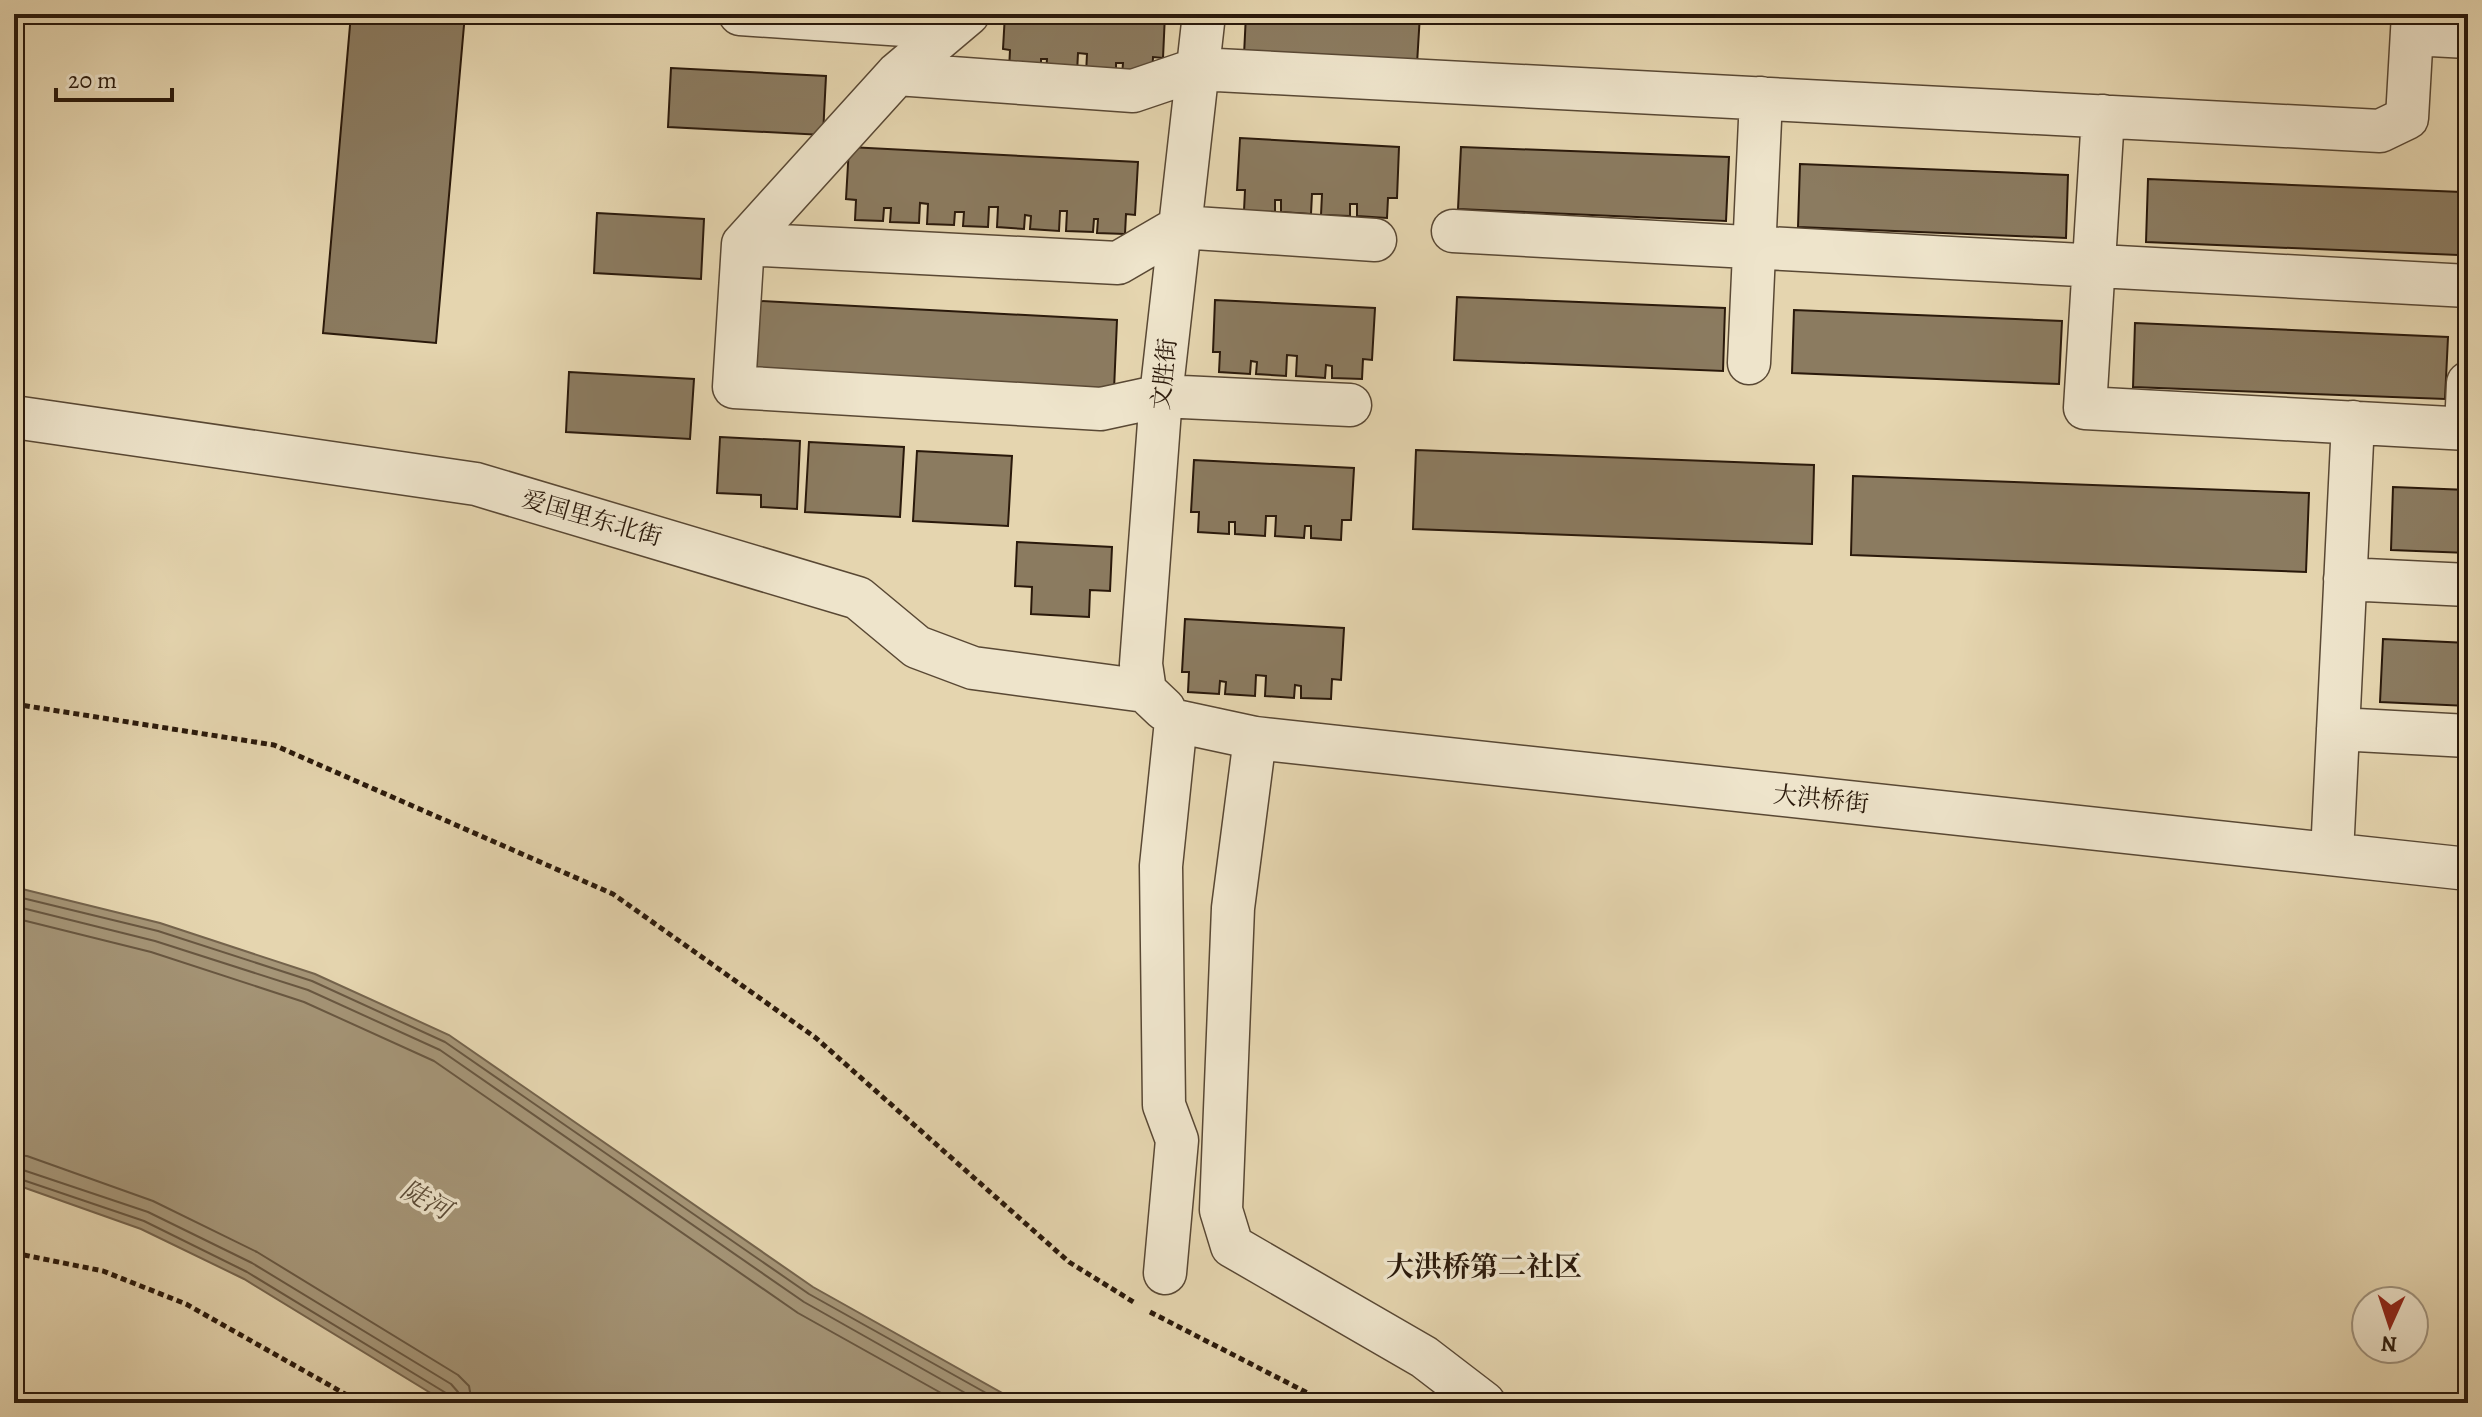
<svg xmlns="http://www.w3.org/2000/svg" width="2482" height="1417" font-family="Alegreya,'Noto Serif SC',serif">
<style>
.water{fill:#a59577;stroke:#74634c;stroke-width:2}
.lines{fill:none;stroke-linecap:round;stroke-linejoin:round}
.shore{stroke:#685741;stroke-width:2}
.building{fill:#8b7b60;stroke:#2a190b;stroke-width:2}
.minor-casing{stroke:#594834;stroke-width:45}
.path{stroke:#2a190b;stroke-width:5;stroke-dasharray:6 4;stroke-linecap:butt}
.minor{stroke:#eee4cb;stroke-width:42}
.labels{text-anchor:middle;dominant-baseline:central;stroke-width:7;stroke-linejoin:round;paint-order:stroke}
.street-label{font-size:24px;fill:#2a190b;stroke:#eee4cb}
.water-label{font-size:26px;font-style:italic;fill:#5b4b36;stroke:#eee4cb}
.quarter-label{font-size:28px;font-weight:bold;fill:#2a190b;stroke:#eee4cb}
</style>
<rect width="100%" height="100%" fill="#e5d5af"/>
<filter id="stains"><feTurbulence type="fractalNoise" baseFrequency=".0025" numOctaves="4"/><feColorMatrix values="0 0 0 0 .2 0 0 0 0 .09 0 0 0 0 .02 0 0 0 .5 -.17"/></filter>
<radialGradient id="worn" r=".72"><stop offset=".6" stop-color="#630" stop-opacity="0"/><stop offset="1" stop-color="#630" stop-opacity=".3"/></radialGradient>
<!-- water -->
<path class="water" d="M 14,887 L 160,923 L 315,974 L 449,1035 L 813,1287 L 1020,1403 L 447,1403 L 244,1279 L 141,1229 L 14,1184 Z"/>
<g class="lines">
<!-- shore -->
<path class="shore" d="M 14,896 L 158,931 L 312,981 L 445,1042 L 809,1294 L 1004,1403
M 14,906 L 155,941 L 308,990 L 440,1050 L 804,1302 L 983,1403
M 14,918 L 151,952 L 304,1002 L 434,1061 L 798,1313 L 959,1403
M 14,1155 L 27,1156 L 153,1201 L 257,1252 L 458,1375 L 469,1386 L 472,1403
M 14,1167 L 148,1212 L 252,1263 L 451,1384 L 458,1392 L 460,1403
M 14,1177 L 144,1221 L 247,1272 L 446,1393 L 450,1403"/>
</g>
<!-- building -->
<path class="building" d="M 351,14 L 465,14 L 436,343 L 323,333 Z
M 1005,14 L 1165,14 L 1163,58 L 1153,57 L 1152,77 L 1122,76 L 1123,63 L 1116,63 L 1116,75 L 1086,74 L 1087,54 L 1078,53 L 1077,73 L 1046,72 L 1047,59 L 1041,59 L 1041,71 L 1009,70 L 1010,50 L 1003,49 Z
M 1246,14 L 1420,14 L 1417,64 L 1244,55 Z
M 671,68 L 826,76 L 823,135 L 668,127 Z
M 1240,138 L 1399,147 L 1397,198 L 1388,198 L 1387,218 L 1357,216 L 1357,204 L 1350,204 L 1350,216 L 1321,215 L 1322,194 L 1312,194 L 1311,214 L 1281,212 L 1281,200 L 1275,200 L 1275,212 L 1244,211 L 1245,190 L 1237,190 Z
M 849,147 L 1138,162 L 1135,215 L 1126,214 L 1125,234 L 1097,233 L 1098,219 L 1094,219 L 1093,232 L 1066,231 L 1067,211 L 1060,211 L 1059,231 L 1030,229 L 1031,216 L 1025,215 L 1024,229 L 997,227 L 998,207 L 989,207 L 988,227 L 963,226 L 964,212 L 955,212 L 954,225 L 927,224 L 928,204 L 920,203 L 919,223 L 890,222 L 891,208 L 884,208 L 883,221 L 855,220 L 856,200 L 846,199 Z
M 1461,147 L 1729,157 L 1726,221 L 1458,209 Z
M 1800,164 L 2068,175 L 2066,238 L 1798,227 Z
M 2148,179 L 2461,192 L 2458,255 L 2146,242 Z
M 597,213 L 704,219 L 701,279 L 594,273 Z
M 1457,297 L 1725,308 L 1723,371 L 1454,360 Z
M 742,300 L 1117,320 L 1114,390 L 738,371 Z
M 1215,300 L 1375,308 L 1372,360 L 1363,359 L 1362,379 L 1332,378 L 1332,366 L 1326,365 L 1325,378 L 1296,376 L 1297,356 L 1287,355 L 1286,376 L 1256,374 L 1257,362 L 1251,361 L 1250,374 L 1219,372 L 1220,352 L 1213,352 Z
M 1794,310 L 2062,321 L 2059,384 L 1792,373 Z
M 2135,323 L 2448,337 L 2445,399 L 2133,387 Z
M 569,372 L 694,379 L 690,439 L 566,432 Z
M 720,437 L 800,441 L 797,509 L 761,507 L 761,495 L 717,493 Z
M 809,442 L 904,447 L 900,517 L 805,512 Z
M 1416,450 L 1814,465 L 1812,544 L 1413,529 Z
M 917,451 L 1012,456 L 1008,526 L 913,521 Z
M 1194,460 L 1354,468 L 1351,520 L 1342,520 L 1341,540 L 1311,538 L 1311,526 L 1305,526 L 1304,538 L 1275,536 L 1276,516 L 1266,516 L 1265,536 L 1235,534 L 1235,522 L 1229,522 L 1229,534 L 1198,532 L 1199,512 L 1191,512 Z
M 1853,476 L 2309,493 L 2306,572 L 1851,555 Z
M 2393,487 L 2468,490 L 2468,553 L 2391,550 Z
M 1017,542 L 1112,547 L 1110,591 L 1090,590 L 1089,617 L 1031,614 L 1032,587 L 1015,586 Z
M 1185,619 L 1344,628 L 1341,680 L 1332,679 L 1331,699 L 1301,698 L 1301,686 L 1295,685 L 1294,698 L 1265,696 L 1266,676 L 1256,675 L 1255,696 L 1225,694 L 1226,682 L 1220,681 L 1219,694 L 1188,692 L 1189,672 L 1182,672 Z
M 2383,639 L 2468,643 L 2468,706 L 2380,702 Z"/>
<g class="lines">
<defs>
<path id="minor" d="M 740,14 L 949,28
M 968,14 L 897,74 L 743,244 L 734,387 L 1101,409 L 1161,396 L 1350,405
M 2412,34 L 2468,37
M 897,74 L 1133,91 L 1198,69 L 2380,131 L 2407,118 L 2413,14
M 2103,116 L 2085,408 L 2468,429
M 1453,231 L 2468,286
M 743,244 L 1118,263 L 1180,227 L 1375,240
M 1749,363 L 1761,98
M 14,417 L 476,484 L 858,598 L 917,647 L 973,668 L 1145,691
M 2466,429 L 2468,383
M 2345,579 L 2468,585
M 1164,709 L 1145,691 L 1141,664 L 1161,396 L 1204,14
M 1176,721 L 1255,738 L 2468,869
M 2338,729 L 2468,736
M 1255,738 L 1233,908 L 1221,1210 L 1232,1246 L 1424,1357 L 1484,1403
M 2332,854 L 2353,422
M 1165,1273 L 1177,1140 L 1164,1105 L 1161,866 L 1176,721"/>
</defs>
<!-- minor casing -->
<use href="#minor" class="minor-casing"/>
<!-- path -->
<path class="path" d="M 14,704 L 274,745 L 613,894 L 816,1038 L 1069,1262 L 1135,1303
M 14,1253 L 103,1271 L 186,1304 L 361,1403
M 1150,1312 L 1327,1403"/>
<!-- minor -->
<use href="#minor" class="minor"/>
</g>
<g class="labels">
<!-- street labels -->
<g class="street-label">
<text transform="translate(1164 374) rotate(-84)">文胜街</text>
<text transform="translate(592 518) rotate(16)">爱国里东北街</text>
<text transform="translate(1821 799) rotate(6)">大洪桥街</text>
</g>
<!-- water labels -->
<g class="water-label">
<text transform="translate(426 1200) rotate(28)">陡河</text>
</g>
<!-- quarter labels -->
<g class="quarter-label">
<text x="1484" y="1267">大洪桥第二社区</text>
</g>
</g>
<!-- margin -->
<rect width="2482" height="1417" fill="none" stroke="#e5d5af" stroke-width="48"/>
<rect x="16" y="16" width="2450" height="1385" fill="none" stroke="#2a190b" stroke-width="4"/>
<rect x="24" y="24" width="2434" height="1369" fill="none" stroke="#2a190b" stroke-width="2"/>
<!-- north arrow -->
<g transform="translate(2390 1325) rotate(183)"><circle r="38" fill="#eee4cb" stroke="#a0937e" stroke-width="2"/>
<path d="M0-6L14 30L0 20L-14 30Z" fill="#8f2418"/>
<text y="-12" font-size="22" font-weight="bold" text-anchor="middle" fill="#2a190b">N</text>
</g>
<!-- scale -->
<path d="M56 88v12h116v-12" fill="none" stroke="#2a190b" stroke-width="4"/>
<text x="68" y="88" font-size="24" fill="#2a190b" stroke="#eee4cb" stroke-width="6" paint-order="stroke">20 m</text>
<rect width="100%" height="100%" filter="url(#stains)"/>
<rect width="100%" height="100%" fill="url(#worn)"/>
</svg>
